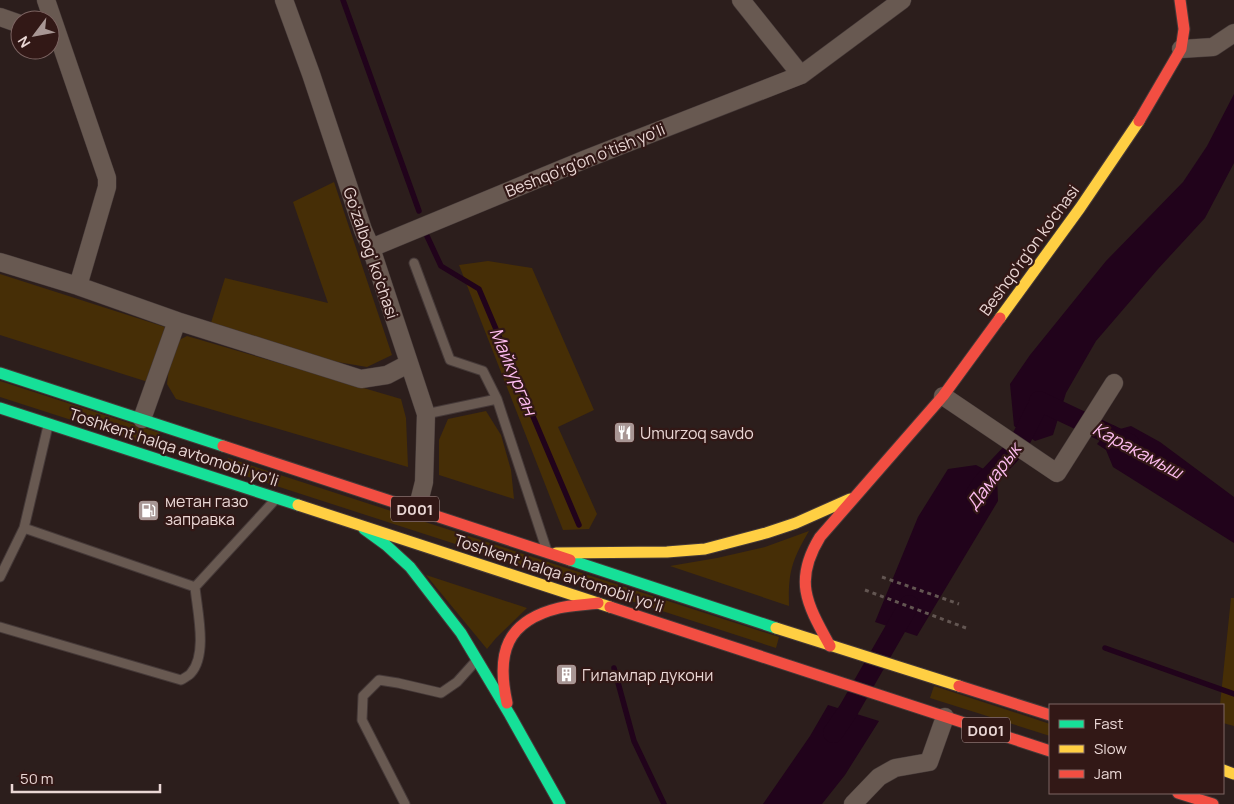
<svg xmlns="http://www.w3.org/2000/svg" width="1234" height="804" font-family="Manrope,sans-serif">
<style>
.green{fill:#462e06}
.water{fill:#21031b}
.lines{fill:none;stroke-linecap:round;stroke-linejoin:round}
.stream{stroke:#21031b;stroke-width:5.5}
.canal{stroke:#21031b;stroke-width:20}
.lane-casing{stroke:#453938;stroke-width:11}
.street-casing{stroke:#453938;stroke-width:19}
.fast-casing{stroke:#453938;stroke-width:13}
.slow-casing{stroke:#453938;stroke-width:13}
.jam-casing{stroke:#453938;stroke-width:13}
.path{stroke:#635652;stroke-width:3;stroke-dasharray:4 4;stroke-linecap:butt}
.lane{stroke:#685951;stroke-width:9}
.street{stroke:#685951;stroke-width:18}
.fast{stroke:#16e098;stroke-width:11}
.slow{stroke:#ffcf43;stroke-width:11}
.jam{stroke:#f24e42;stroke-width:11}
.labels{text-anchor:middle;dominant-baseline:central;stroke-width:4.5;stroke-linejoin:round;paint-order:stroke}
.shield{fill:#321816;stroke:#b39e9c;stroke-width:1}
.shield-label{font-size:15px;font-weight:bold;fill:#ead7d5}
.street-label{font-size:16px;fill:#ead7d5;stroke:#321816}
.poi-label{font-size:16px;fill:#ead7d5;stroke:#321816;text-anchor:start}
.water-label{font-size:18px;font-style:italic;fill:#fdbcef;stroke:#321816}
</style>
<rect width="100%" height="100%" fill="#2c1e1c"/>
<!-- green -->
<path class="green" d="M 334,182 L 392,355 L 367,367 L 326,360 L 210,326 L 225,278 L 328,303 L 293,202 Z
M 488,261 L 532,268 L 594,410 L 558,427 L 597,514 L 589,529 L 563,530 L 459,265 Z
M 0,274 L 165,327 L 148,382 L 0,335 Z
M 187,336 L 401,399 L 406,418 L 408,467 L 176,399 L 167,384 L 169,367 L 177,341 Z
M 0,381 L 160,433 L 155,447 L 0,397 Z
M 486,411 L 501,435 L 511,470 L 514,499 L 439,475 L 439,440 L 448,419 Z
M 228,458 L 779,637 L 776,648 L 224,469 Z
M 809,531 C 792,560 788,572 789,606 L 670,566 L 717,558 L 765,547 Z
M 426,575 L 527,608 L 496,638 L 487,649 Z
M 1231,598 L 1234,598 L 1234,726 L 1223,723 L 1223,705 L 1220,705 Z
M 934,686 L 1050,724 L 1050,736 L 930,698 Z"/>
<!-- water -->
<path class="water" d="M 1234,94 L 1234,163 L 1205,218 L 1158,269 L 1096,341 L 1066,393 L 1053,435 L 1035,441 L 1014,426 L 1010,384 L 1030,355 L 1106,261 L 1183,182 L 1207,146 Z
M 1113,425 L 1120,429 L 1131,426 L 1160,442 L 1234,497 L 1234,543 L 1113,467 L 1106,450 L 1097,444 Z
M 976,465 L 997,476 L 998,501 L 917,636 L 875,622 L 918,517 L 948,469 Z
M 828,705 L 879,721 L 845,775 L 822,804 L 763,804 L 810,736 Z"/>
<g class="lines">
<!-- stream -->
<path class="stream" d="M 343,0 L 419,211
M 427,236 L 441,266 L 479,289 L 579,525
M 1105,648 L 1234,694
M 614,668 L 634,741 L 664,804"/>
<!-- canal -->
<path class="canal" d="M 1039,401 L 1130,444
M 975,495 L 982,484 L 1017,447 L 1036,409
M 833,733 L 848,711 L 909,605"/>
<defs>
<path id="lane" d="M 414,263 L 450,360 L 483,371 L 497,399 L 546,548
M 426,414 L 497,399
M 48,426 L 24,528 L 195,587 L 274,501
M 0,577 L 24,528
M 0,627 L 181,680 C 184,678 189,676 191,673 C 208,654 197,610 195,587
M 405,804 L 362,720 L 363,696 L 379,680 L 398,683 L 441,693 L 457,682 L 475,662"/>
<path id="street" d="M 46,0 L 107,178 L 107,187 L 78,286
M 284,0 L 311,74 L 363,230 L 371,248 L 426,414 L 424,482 L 417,510
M 741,0 L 801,75
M 0,17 L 20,24
M 1181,49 L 1213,47 L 1234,33
M 371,248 L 586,159 L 801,75 L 902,0
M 0,262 L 78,286 L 177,321 L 361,379 L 387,375 L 408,364
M 943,396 L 1057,473 L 1114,383
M 142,419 L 177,321
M 853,804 L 879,777 L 895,768 L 929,762 L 945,717"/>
<path id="fast" d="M 0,373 L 223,446
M 0,408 L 298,505
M 364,529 L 386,545 L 410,567 L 461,633 L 510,715 L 560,804
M 570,560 L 776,628"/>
<path id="slow" d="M 1000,318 L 1080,208 L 1139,121
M 298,505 L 610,607
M 556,553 L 667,552 L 705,549 L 766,533 L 796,523 L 850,499
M 776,628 L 959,686
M 1223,770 L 1234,774"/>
<path id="jam" d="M 1139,121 L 1181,49 L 1184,29 L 1180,0
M 223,446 L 570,560
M 610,607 L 1050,751
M 830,646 C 807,604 793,581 820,537 L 943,396 L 1000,318
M 959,686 L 1050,715
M 507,703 C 496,653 506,621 559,608 C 572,605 585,605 598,603
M 1178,793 L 1213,804"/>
</defs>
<!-- lane casing -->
<use href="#lane" class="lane-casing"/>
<!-- street casing -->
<use href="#street" class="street-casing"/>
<!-- fast casing -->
<use href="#fast" class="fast-casing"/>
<!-- slow casing -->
<use href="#slow" class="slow-casing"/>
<!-- jam casing -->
<use href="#jam" class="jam-casing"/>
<!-- path -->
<path class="path" d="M 882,577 L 959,604
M 865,590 L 966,628"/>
<!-- lane -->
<use href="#lane" class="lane"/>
<!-- street -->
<use href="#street" class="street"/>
<!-- fast -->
<use href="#fast" class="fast"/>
<!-- slow -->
<use href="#slow" class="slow"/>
<!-- jam -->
<use href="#jam" class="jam"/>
</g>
<!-- icons -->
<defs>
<symbol id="restaurant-square" viewBox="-11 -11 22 22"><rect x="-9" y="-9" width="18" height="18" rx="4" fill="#a89694" stroke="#321816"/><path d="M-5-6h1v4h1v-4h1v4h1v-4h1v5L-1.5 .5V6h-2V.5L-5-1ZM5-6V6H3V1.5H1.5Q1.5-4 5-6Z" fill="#fff"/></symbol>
<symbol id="fuel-square" viewBox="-11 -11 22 22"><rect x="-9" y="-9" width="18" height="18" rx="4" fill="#a89694" stroke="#321816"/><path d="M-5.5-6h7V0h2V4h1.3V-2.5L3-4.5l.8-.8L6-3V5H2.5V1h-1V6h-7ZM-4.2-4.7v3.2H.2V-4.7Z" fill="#fff"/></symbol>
<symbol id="building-square" viewBox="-11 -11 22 22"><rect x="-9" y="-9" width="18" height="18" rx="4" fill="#a89694" stroke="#321816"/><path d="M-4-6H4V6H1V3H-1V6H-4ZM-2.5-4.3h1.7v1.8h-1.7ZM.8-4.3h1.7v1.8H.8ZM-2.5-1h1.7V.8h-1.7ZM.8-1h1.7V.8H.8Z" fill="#fff"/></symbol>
</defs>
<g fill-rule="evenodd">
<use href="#restaurant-square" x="612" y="420" width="25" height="25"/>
<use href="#fuel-square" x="136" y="498" width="25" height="25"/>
<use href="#building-square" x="554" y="662" width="25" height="25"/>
</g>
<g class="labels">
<!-- shield labels -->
<g class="shield">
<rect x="391" y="496.5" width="48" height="25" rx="4"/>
<rect x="962" y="717.5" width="48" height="25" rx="4"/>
</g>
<g class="shield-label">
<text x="415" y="509">D001</text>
<text x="986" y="730">D001</text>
</g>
<!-- street labels -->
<g class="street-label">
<text transform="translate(585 160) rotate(-22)">Beshqo'rg'on o'tish yo'li</text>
<text transform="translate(1029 250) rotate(-54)">Beshqo'rg'on ko'chasi</text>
<text transform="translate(371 253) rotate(71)">Go'zalbog' ko'chasi</text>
<text transform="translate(174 447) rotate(18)">Toshkent halqa avtomobil yo'li</text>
<text transform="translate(559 573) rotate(18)">Toshkent halqa avtomobil yo'li</text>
</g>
<!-- poi labels -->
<g class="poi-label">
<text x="640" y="433">Umurzoq savdo</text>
<text x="165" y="501">метан газо<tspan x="165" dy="18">заправка</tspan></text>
<text x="582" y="675">Гиламлар дукони</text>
</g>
<!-- water labels -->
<g class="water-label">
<text transform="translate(514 371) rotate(67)">Майкурган</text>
<text transform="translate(1138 450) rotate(28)">Каракамыш</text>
<text transform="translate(993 476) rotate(-53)">Дамарык</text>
</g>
</g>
<!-- legend -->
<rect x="1049" y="704" width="175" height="90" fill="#321816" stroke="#7c6462"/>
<rect x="1059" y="720" width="25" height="8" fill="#16e098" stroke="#7c6462"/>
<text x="1094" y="729" font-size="15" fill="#ead7d5">Fast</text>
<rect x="1059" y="745" width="25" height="8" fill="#ffcf43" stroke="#7c6462"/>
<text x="1094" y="754" font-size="15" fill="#ead7d5">Slow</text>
<rect x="1059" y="770" width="25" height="8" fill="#f24e42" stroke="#7c6462"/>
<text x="1094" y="779" font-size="15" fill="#ead7d5">Jam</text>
<!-- north arrow -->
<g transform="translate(35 35) rotate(238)"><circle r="24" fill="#321816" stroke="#7c6462"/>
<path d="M0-4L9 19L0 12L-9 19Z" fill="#a89694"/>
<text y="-8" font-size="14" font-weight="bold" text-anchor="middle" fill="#ead7d5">N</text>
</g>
<!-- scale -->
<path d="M12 784v8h148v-8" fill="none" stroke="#ead7d5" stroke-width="2.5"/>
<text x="20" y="784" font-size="15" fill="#ead7d5" stroke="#321816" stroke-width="4" paint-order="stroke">50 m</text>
</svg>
